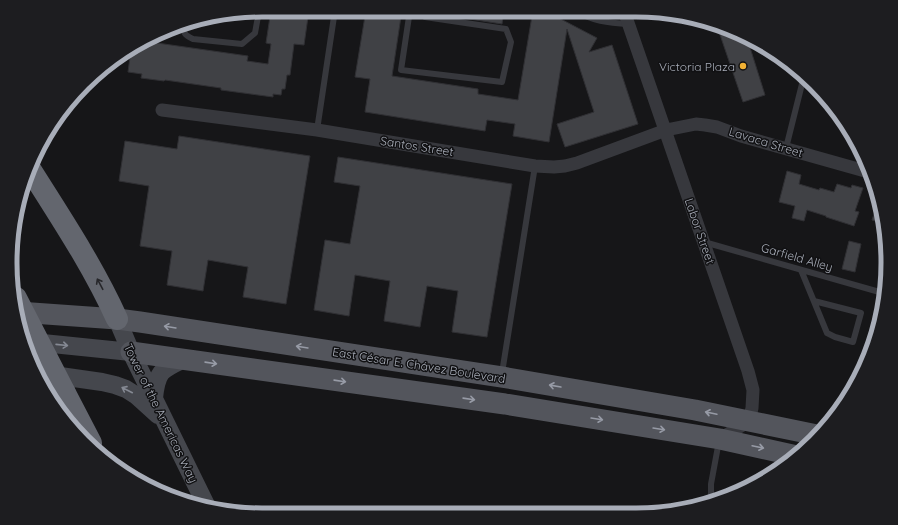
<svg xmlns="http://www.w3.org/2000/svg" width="898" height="525" font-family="Quicksand,sans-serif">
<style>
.building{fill:#404145;stroke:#303034}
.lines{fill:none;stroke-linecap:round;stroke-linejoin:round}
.path{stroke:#3d3f44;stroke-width:2.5;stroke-dasharray:2 3;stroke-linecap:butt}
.service{stroke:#37383d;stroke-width:6}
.minor{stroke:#37383d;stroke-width:13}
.secondary{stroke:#45474d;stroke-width:18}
.primary{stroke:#53555c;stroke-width:21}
.motorway{stroke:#63666e;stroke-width:22}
.motorway-bridge{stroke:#63666e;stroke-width:22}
.oneway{stroke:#26262a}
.oneway2{stroke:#979ba6}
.oneway3{stroke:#858993}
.poi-dot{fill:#f2b134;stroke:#111113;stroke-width:1.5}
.labels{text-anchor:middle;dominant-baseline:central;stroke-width:3;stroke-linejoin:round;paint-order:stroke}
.poi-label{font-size:12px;fill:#a8adb8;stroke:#111113;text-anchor:end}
.street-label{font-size:12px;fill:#a8adb8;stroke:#111113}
.rim{fill:none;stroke:#a8adb8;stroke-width:5}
</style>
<rect width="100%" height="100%" fill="#161618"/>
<!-- building -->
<path class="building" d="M 271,10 L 309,10 L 304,45 L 294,44 L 290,75 L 287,75 L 285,89 L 282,89 L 281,95 L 273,94 L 273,97 L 221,90 L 221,88 L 165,80 L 164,81 L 141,78 L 142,74 L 128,72 L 131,50 L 158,36 L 157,43 L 248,56 L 247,61 L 268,64 L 271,44 L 266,43 Z
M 366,10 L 402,10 L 392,76 L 478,89 L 478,94 L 518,100 L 533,10 L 540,10 L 556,13 L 555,16 L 597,38 L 589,52 L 612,45 L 638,124 L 565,147 L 557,124 L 594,112 L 567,29 L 549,142 L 513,136 L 515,124 L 487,120 L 485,131 L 365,112 L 370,79 L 355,77 Z
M 450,10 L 504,10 L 502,24 L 450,16 Z
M 716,23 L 747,38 L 765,95 L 743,102 Z
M 179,136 L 310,156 L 286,304 L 243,297 L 248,267 L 208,260 L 203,291 L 167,285 L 172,251 L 140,246 L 149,186 L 119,181 L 125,141 L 177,149 Z
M 338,157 L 512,184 L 487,337 L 452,332 L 458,291 L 427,286 L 420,327 L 384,321 L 390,281 L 355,275 L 349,316 L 314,310 L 325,240 L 350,244 L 360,186 L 334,182 Z
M 787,171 L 801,175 L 799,184 L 819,190 L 820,188 L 834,192 L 837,184 L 851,188 L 852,185 L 863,188 L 855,211 L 859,212 L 854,226 L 826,217 L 826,216 L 807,210 L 804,221 L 792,218 L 795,206 L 779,202 Z
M 878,202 L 883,213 L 883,223 L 872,220 Z
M 849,241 L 861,244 L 855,272 L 842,269 Z"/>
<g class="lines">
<!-- path -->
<path class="path" d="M 222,504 L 226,510"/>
<!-- service -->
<path class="service" d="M 410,10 L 401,70 L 502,82 L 511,42 L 506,29 L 425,17 L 417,10
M 574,10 C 591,21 609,23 629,24
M 184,23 C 183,33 184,35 193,39 L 242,44 L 255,33 L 259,11
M 317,130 L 335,10
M 786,148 L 803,80
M 704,242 L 883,293
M 801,270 L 827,333 L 835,337 L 853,342 L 861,313 L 814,301
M 502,373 L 535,166
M 773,473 L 773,467 L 777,464 L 779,455
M 711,503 L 711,484 L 719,441"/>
<!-- minor -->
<path class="minor" d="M 624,11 L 748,371 L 753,390 L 752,408 L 749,421 L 720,439
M 162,110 L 317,130 L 535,166 L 554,167 L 565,166 L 577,163 L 666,130 L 696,124 L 705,125 L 717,127 L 741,136 L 865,171"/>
<!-- secondary -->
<path class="secondary" d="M 117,319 L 131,352 L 207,507
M 23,341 L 131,352
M 39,373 L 102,382 L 115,385 L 126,389 L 137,396 L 158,415
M 154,398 C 157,371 161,370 184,359"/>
<!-- primary -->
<path class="primary" d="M 18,312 L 117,319 L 140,322 L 502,377 L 695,410 L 817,435
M 131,352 L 505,404 L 720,439 L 797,456"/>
<!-- motorway -->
<path class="motorway" d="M 30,169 C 61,218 93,266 117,319
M 65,393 L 91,443"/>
<!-- motorway-bridge -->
<path class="motorway-bridge" d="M 16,298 L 65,393"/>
</g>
<!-- one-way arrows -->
<defs><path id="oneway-shaft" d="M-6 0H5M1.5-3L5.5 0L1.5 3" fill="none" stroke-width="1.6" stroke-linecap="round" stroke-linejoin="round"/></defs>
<use class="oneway" href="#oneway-shaft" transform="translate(100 284) rotate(-118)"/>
<g class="oneway2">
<use href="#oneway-shaft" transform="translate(170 327) rotate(-171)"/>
<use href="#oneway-shaft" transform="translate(302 347) rotate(-171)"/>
<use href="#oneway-shaft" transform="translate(211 363) rotate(8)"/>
<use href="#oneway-shaft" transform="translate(340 381) rotate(8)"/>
<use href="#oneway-shaft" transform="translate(555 386) rotate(-170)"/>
<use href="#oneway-shaft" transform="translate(469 399) rotate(8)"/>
<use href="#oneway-shaft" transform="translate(711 413) rotate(-168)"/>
<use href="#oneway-shaft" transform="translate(597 419) rotate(9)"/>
<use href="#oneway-shaft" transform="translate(659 429) rotate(9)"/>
<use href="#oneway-shaft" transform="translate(758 447) rotate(12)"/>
</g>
<g class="oneway3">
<use href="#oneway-shaft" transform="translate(62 345) rotate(6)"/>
<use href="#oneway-shaft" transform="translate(127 390) rotate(-153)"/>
</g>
<!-- markers -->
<circle class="poi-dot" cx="743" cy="66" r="4"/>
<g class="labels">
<!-- poi labels -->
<g class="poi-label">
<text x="735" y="66">Victoria Plaza</text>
</g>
<!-- street labels -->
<g class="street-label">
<text transform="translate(766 142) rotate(17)">Lavaca Street</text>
<text transform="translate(417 146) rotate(9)">Santos Street</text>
<text transform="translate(700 231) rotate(71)">Labor Street</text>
<text transform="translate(797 257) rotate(16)">Garfield Alley</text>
<text transform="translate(419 365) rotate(9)">East César E. Chávez Boulevard</text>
<text transform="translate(161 413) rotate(64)">Tower of the Americas Way</text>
</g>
</g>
<!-- crop -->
<path d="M0 0H898V525H0ZM262 17H636A245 245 0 0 1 881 262V263A245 245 0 0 1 636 508H262A245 245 0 0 1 17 263V262A245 245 0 0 1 262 17Z" fill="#1d1d20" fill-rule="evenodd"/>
<path class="rim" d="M262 17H636A245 245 0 0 1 881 262V263A245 245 0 0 1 636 508H262A245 245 0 0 1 17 263V262A245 245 0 0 1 262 17Z"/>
</svg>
